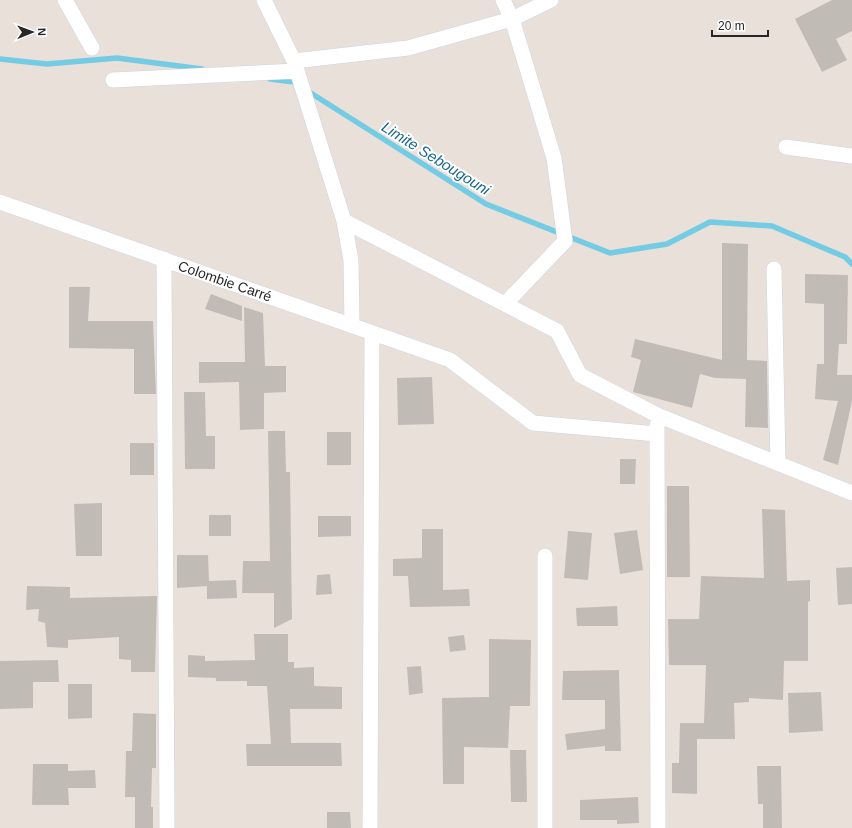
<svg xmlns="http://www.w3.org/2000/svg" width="852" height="828" font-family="Helvetica,sans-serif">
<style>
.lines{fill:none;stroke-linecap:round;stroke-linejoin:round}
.stream{stroke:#73cbe4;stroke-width:5.5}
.building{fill:#c1bbb6}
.minor-casing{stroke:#cfd3df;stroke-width:16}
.minor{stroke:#fff;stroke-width:15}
.labels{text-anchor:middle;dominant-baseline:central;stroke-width:4;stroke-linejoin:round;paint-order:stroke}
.street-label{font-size:14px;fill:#272727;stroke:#fff}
.water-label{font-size:15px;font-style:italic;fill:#17688b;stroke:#fff}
</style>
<rect width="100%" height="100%" fill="#e9e1d9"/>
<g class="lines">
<!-- stream -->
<path class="stream" d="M 0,59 L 47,64 L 117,58 L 202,69
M 270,79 L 294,82 L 298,85
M 306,90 L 486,204 L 610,253 L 667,244 L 710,222 L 772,226 L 845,257 L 852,264"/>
</g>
<!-- building -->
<path class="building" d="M 832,0 L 852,0 L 852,31 L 836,39 L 847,60 L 822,72 L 795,19 Z
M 722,243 L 748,244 L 747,360 L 767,361 L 768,428 L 745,427 L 746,379 L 715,378 L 700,374 L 692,408 L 633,392 L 641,360 L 631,357 L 635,339 L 722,360 Z
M 805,274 L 848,275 L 847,344 L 839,344 L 837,375 L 852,375 L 852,401 L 838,465 L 823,460 L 838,401 L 815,399 L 817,364 L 824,364 L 824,304 L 805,303 Z
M 69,287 L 90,287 L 88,321 L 153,321 L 156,394 L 134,394 L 134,349 L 69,348 Z
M 211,294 L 242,306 L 242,321 L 205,309 Z
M 244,307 L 263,313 L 265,366 L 286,366 L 286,392 L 264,393 L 264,429 L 240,430 L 239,382 L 199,383 L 199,362 L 245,362 Z
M 432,377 L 434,424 L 398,425 L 397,378 Z
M 184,392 L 205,392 L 206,436 L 215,436 L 215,469 L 185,469 Z
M 268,431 L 285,431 L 286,472 L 290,472 L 292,619 L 274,628 L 274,593 L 242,593 L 243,561 L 270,561 Z
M 327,432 L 351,432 L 351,465 L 327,465 Z
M 130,443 L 154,443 L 154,475 L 130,475 Z
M 620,459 L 636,459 L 635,484 L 620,484 Z
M 667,486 L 689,486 L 690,577 L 667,577 Z
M 102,503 L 102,556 L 76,556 L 74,504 Z
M 762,509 L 785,510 L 787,581 L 810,580 L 810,601 L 808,602 L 808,661 L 784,661 L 783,700 L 749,698 L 749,702 L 734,703 L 735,739 L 697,739 L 697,794 L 672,793 L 672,763 L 679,763 L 680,723 L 704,723 L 706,665 L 669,665 L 668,619 L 699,619 L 701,576 L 764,578 Z
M 209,515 L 231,515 L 231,536 L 209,536 Z
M 318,516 L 351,516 L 351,536 L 318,537 Z
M 422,529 L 443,529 L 443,590 L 469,589 L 470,606 L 410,607 L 408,576 L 393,576 L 393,559 L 422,558 Z
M 637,530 L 643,570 L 620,574 L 614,533 Z
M 568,531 L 592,533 L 588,580 L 564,578 Z
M 177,555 L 208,555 L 209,581 L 236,580 L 237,598 L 207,599 L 207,586 L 177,588 Z
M 852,567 L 852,604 L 838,605 L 836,568 Z
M 330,574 L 332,594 L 316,595 L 317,575 Z
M 27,586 L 70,587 L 70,598 L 157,596 L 155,672 L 131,672 L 131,660 L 119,659 L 119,637 L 68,640 L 68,648 L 47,647 L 45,623 L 38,621 L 39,609 L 26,610 Z
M 617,606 L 618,626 L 577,626 L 576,608 Z
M 254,634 L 288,634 L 288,662 L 294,662 L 294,668 L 314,667 L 314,686 L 342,687 L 342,709 L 290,709 L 291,743 L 341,743 L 342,766 L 247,766 L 246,744 L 271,744 L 267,686 L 247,686 L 247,681 L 216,681 L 216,678 L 188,677 L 188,655 L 205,656 L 205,661 L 255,660 Z
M 464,635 L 466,650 L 450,652 L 448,637 Z
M 489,639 L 531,640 L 530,706 L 510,706 L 508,748 L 464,747 L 464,784 L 443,784 L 442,698 L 489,697 Z
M 58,660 L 59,682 L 33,682 L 33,708 L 0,709 L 0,661 Z
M 421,666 L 423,693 L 409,695 L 407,667 Z
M 619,670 L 621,751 L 605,751 L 605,746 L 567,750 L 565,734 L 605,729 L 605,700 L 562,700 L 563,671 Z
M 68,684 L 92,684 L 92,718 L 68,719 Z
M 821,692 L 823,731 L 789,733 L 788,693 Z
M 133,713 L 156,714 L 156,768 L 152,768 L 151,807 L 153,807 L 153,828 L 135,828 L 135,797 L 125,797 L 126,751 L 132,751 Z
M 510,750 L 526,750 L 527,802 L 511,802 Z
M 33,764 L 68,764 L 68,771 L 95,770 L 96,788 L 68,788 L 69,805 L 32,805 Z
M 757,766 L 781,766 L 782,828 L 763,828 L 763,804 L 758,804 Z
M 638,797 L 639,823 L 617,824 L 617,820 L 580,820 L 580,800 Z
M 327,812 L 350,812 L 351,828 L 327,828 Z"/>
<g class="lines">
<defs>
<path id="minor" d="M 65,0 L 92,48
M 264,0 L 294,61 L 344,221 L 351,260 L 352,326
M 503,0 L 512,19 L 554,158 L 565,241 L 505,304
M 294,61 L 408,48 L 512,19 L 551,0
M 113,80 L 297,71
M 786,147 L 852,156
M 0,202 L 450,360 L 533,423 L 657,434
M 344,221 L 557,331 L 580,375 L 657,415 L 852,493
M 164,259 L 167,828
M 774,269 L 778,463
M 657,425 L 658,828
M 545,556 L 545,828
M 370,828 L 372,333"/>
</defs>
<!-- minor casing -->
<use href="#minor" class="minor-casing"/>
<!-- minor -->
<use href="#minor" class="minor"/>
</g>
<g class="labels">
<!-- street labels -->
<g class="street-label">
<text transform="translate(225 281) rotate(19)">Colombie Carré</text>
</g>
<!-- water labels -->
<g class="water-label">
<text transform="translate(436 158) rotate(32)">Limite Sebougouni</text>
</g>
</g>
<!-- north arrow -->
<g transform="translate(32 32) rotate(89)" stroke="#ffffff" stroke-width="3" paint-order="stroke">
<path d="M0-3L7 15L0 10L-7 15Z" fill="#272727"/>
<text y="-6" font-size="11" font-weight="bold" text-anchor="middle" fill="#272727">N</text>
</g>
<!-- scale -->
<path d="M712 30v6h56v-6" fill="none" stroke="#272727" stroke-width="2"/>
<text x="718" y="30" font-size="12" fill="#272727" stroke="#ffffff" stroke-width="3" paint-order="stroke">20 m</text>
</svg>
